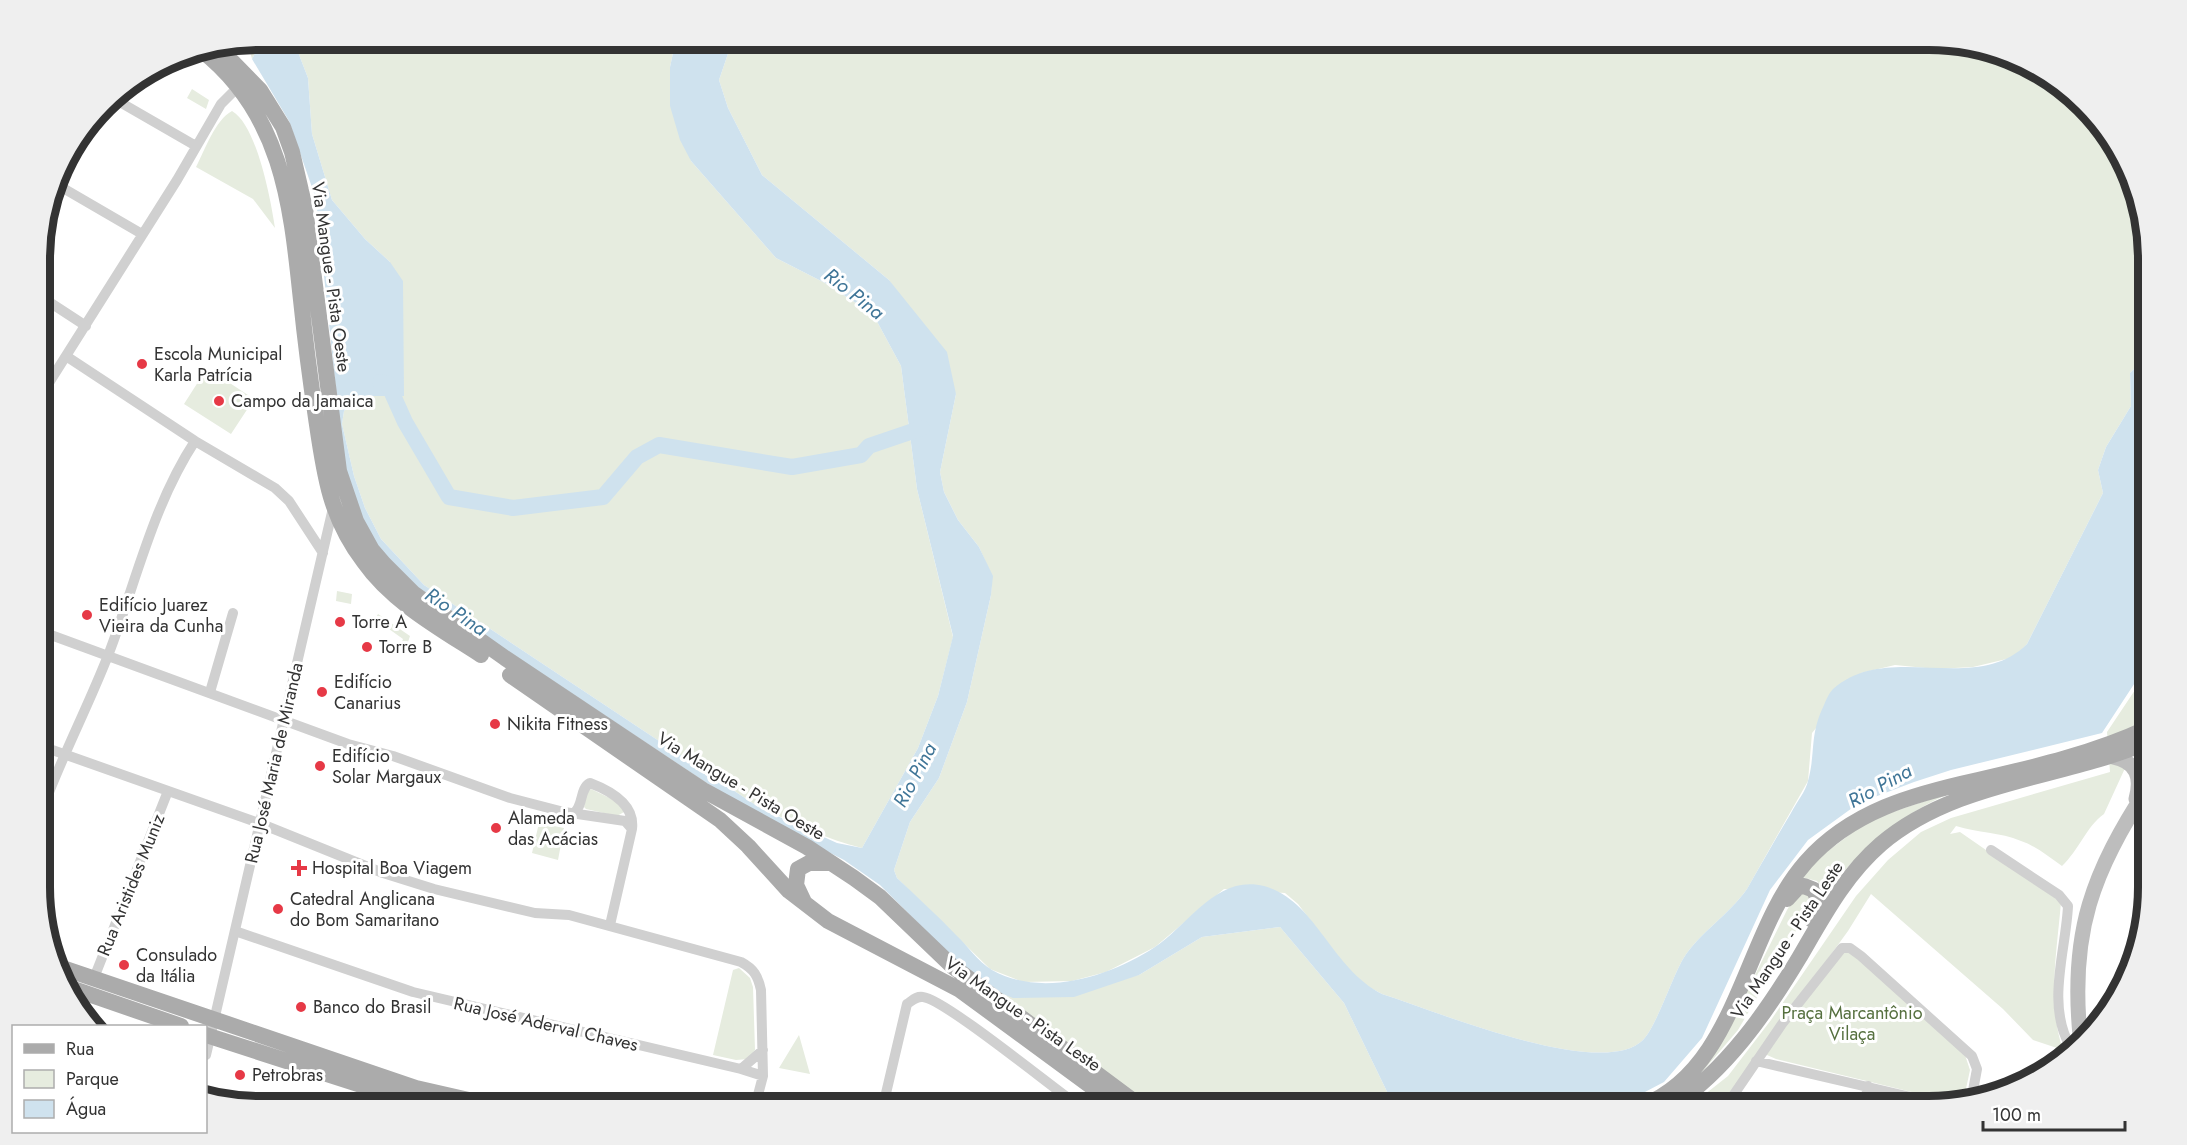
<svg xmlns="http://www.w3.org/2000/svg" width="2187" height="1145" font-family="Jost,sans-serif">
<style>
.green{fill:#e6ecdf}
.water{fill:#cfe2ee}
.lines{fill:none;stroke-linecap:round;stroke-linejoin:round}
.river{stroke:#cfe2ee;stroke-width:16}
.street{stroke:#d0d0d0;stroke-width:10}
.secondary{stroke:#bdbdbd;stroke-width:15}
.primary{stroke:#ababab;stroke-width:16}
.poi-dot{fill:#e63946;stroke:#fff;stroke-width:2}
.labels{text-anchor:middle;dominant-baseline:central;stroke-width:6;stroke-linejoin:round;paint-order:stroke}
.street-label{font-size:18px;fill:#333;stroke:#fff}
.poi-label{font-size:18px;fill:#333;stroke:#fff;text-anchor:start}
.park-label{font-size:18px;fill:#56703f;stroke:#fff}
.water-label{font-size:20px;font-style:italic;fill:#3f7597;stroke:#fff}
.rim{fill:none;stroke:#333;stroke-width:8}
</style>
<rect width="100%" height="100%" fill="#fff"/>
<!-- green -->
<path class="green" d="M 263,39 L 252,59 L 247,41 Z
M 293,39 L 676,39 L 670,67 L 691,161 L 776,258 L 825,283 L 873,314 L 901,366 L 917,489 L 953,637 L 938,696 L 918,748 L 862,848 C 827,840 793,822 760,808 L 424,585 L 381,539 L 365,508 L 354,476 L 342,424 L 344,411 L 361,396 L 390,262 L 365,239 L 332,200 L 312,134 L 308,78 Z
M 733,39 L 1928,39 L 2026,62 L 2111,136 L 2146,230 L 2147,356 L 2130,373 L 2131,406 L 2106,447 L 2098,470 L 2103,493 L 2027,644 L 2015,657 L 1973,667 L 1936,669 L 1895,665 L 1861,673 L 1812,733 L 1808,781 L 1747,889 C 1729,915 1700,932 1683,959 C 1672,978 1656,1027 1643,1040 C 1602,1081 1433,1010 1382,994 L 1367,986 L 1350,972 L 1298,904 L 1285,893 L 1224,889 L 1155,947 L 1106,972 L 1072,981 L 1023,982 L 990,969 L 897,878 L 894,870 L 910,822 L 939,778 L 967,702 L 991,595 L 992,576 L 979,547 L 958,520 L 944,492 L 940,472 L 956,394 L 889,280 L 762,175 L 728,108 L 719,80 Z
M 192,89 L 209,100 L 206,109 L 187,98 Z
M 232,111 C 257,125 271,201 275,228 L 253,199 L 196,167 C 205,150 215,120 232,111 Z
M 207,368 L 254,399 L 231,434 L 184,404 Z
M 2147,549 L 2148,718 L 2104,814 C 2086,827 2079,850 2062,866 C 2049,857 2036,846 2021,841 C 2000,832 1978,833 1956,826 L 1950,834 L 1960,832 L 2061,902 C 2057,951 2047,1003 2063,1050 L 2033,1040 L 2003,1009 L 1871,894 L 1848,931 L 1721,1106 L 1690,1106 L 1728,1076 L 1771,1020 L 1856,896 L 1888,860 L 1921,832 L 1951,818 L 2110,772 L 2107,732 L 2141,681 L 2145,660 Z
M 337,591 L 352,594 L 351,604 L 336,601 Z
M 378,614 L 410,636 L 404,654 L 398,652 L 403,639 L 375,619 Z
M 591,789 L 622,804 L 624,812 L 617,816 L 586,809 L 584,807 L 587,792 Z
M 1955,791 C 1901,814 1861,847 1826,894 L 1817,881 L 1801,877 L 1812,863 L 1869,820 Z
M 539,823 L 564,828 L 558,860 L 532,853 Z
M 1807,893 L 1811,905 L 1738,1030 L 1697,1078 L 1727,1032 L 1787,910 L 1796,895 Z
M 1280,927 L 1344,1003 L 1394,1106 L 1150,1106 L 993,990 L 1139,975 L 1202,937 Z
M 1850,951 L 1965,1055 L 1970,1070 L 1964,1098 L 1953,1102 L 1776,1059 L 1767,1055 L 1766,1047 L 1839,954 Z
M 739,968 L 750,978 L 753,987 L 755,1050 L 748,1059 L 736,1060 L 713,1055 L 733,970 Z
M 799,1035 L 810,1074 L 779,1068 Z"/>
<!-- water -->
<path class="water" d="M 263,39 L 293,39 L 308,78 L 312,134 L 332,200 L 365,239 L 390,262 L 403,281 L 404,396 L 361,396 L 344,411 L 342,424 L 354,476 L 365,508 L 381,539 L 424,585 L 760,808 L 837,843 L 862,848 L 918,748 L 938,696 L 953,636 L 917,489 L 901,366 L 873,314 L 825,283 L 776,258 L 691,161 L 680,140 L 670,106 L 670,67 L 676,39 L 733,39 L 719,80 L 728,108 L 762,175 L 889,280 L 947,352 L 956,394 L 940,472 L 944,492 L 958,520 L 979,547 L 993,576 L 991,595 L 967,702 L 939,778 L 910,822 L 894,870 L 897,878 C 917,897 937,915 956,935 C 967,945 978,962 992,970 C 1041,998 1110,977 1155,947 C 1189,924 1217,874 1264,886 C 1316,900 1330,967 1382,994 C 1433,1010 1602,1081 1643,1040 C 1656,1027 1672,978 1683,959 C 1700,932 1729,915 1747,889 C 1762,863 1776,838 1791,813 C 1796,803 1806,791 1808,781 C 1816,752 1809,736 1824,705 C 1826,700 1829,693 1833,689 C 1888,640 1975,696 2027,644 L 2103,493 L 2098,470 L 2106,447 L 2131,406 L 2130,373 L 2147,356 L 2147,539 L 2143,554 L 2140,675 L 2102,733 L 1951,770 L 1914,782 L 1859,803 L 1808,840 L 1770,890 L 1702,1038 L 1664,1082 L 1624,1103 L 1618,1106 L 1394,1106 L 1344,1003 L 1280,927 L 1202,937 L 1139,975 L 1074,997 L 1013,998 L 993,990 L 954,959 L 880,885 L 844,860 L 752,813 L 417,591 L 373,541 L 345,477 L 316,199 L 289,121 L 252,59 Z"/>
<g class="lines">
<!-- river -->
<path class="river" d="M 380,382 L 388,384 L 405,422 L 449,497 L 513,508 L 603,497 L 637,457 L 659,445 L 792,467 L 861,455 L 869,446 L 922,428"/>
<!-- street -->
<path class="street" d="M 111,97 L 196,146
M 56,184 L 142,234
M 40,296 L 86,326
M 66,356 L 195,441 L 275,488 L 289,501 L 323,553
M 40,397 L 177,180 L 221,104 L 238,87
M 40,631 L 348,744 L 393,756 L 510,798 L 564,812 L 625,821 L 632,829 L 610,925
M 210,692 L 233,613
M 41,746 L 259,823 L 383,873 L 434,889 L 535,913 L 569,915 L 741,962 C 754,969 758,976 761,990 L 763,1076 L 755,1106
M 41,813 C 61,758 88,707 109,653 C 136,582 153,505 195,441
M 574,813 C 584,805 579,789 590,783 C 611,791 635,805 632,829
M 1991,850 L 2059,895 L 2068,906 C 2066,950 2046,1004 2070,1046
M 235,931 L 413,992 L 741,1069 L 763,1076
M 94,978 L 168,791
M 206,1055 L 333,508
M 1756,1061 L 1945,1105
M 741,1069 L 763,1050
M 883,1106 L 907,1004 C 913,1000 916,996 923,997 C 944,999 1053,1088 1079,1106
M 1726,1106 L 1782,1024 L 1842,948 L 1850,948 L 1861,956 L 1972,1056 L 1977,1069 L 1972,1096
M 1864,1106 L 1868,1086"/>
<!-- secondary -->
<path class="secondary" d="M 2113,757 C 2137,762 2142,777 2136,799
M 2080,1035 C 2070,932 2092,873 2148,787"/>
<!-- primary -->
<path class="primary" d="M 218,47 L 260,90 L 283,127 L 292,152 L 305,208 L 339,471 L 356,521 L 372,550 L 384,564 L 413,593 L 505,658 L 703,790 L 807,847 L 854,878 L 880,897 L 952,966 L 1140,1106
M 201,50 C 283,114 291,206 301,300 C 305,339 310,378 316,418 C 324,473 329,516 364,562 C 392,602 441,629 481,655
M 510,675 L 720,820 L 748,846 L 789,891 L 828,921 L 960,990 L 1118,1106
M 1787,899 L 1798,887 L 1804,886 L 1814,890 L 1819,903 L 1811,919
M 804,902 L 796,885 L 798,869 L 809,863 L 831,863
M 60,967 L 416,1088 L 495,1106
M 68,987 L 181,1026
M 206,1035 L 426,1106
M 1642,1106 C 1739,1068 1743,933 1806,862 C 1851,811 1914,794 1978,780 C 2035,767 2095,753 2148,728
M 1672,1106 C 1726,1070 1766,1013 1799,958 C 1823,917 1845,875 1881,844 C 1955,781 2061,779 2148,742"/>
</g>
<!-- markers -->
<g class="poi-dot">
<circle cx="142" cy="364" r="6"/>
<circle cx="219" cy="401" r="6"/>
<circle cx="87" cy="615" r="6"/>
<circle cx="340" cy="622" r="6"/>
<circle cx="367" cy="647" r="6"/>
<circle cx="322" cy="692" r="6"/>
<circle cx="495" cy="724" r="6"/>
<circle cx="320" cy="766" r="6"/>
<circle cx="496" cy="828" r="6"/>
<path d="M296 859h6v6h6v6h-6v6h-6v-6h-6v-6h6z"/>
<circle cx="278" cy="909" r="6"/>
<circle cx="124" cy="965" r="6"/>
<circle cx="301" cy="1007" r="6"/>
<circle cx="240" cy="1075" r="6"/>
</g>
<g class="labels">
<!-- street labels -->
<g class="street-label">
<text transform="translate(331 277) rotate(82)">Via Mangue - Pista Oeste</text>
<text transform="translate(274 763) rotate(-77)">Rua José Maria de Miranda</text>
<text transform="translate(741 786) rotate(31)">Via Mangue - Pista Oeste</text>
<text transform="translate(131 885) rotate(-68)">Rua Aristides Muniz</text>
<text transform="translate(1787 940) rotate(-56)">Via Mangue - Pista Leste</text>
<text transform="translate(1023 1014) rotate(35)">Via Mangue - Pista Leste</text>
<text transform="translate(546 1024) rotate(13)">Rua José Aderval Chaves</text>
</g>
<!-- poi labels -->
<g class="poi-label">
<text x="154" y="354">Escola Municipal<tspan x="154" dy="21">Karla Patrícia</tspan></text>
<text x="231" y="401">Campo da Jamaica</text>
<text x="99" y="605">Edifício Juarez<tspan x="99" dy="21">Vieira da Cunha</tspan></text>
<text x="352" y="622">Torre A</text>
<text x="379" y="647">Torre B</text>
<text x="334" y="682">Edifício<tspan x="334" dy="21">Canarius</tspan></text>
<text x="507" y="724">Nikita Fitness</text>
<text x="332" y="756">Edifício<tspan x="332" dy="21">Solar Margaux</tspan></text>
<text x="508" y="818">Alameda<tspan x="508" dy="21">das Acácias</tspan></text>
<text x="312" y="868">Hospital Boa Viagem</text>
<text x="290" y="899">Catedral Anglicana<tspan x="290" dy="21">do Bom Samaritano</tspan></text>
<text x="136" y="955">Consulado<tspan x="136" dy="21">da Itália</tspan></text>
<text x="313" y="1007">Banco do Brasil</text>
<text x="252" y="1075">Petrobras</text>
</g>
<!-- park labels -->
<g class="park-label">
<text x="1852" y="1013">Praça Marcantônio<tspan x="1852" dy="21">Vilaça</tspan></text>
</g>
<!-- water labels -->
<g class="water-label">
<text transform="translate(854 294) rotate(38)">Rio Pina</text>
<text transform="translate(456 612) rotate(34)">Rio Pina</text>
<text transform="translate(915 775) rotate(-62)">Rio Pina</text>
<text transform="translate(1880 786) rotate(-29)">Rio Pina</text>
</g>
</g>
<!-- crop -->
<path d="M0 0H2187V1145H0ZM259 50H1929A209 209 0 0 1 2138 259V887A209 209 0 0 1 1929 1096H259A209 209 0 0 1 50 887V259A209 209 0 0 1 259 50Z" fill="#efefef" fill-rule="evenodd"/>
<path class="rim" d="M259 50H1929A209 209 0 0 1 2138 259V887A209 209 0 0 1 1929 1096H259A209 209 0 0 1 50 887V259A209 209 0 0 1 259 50Z"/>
<!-- legend -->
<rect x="12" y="1025" width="195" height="108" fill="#ffffff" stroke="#adadad" stroke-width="1.5"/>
<rect x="24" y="1044" width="30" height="9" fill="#ababab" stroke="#adadad" stroke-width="1.5"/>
<text x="66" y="1055" font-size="18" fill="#333333">Rua</text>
<rect x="24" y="1070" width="30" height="18" fill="#e6ecdf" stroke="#adadad" stroke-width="1.5"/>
<text x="66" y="1085" font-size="18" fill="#333333">Parque</text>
<rect x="24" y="1100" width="30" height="18" fill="#cfe2ee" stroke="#adadad" stroke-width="1.5"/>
<text x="66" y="1115" font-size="18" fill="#333333">Água</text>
<!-- scale -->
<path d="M1983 1121v9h142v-9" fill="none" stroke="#333333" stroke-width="3"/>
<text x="1992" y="1121" font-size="18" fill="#333333" stroke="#ffffff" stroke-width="4.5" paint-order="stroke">100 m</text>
</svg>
